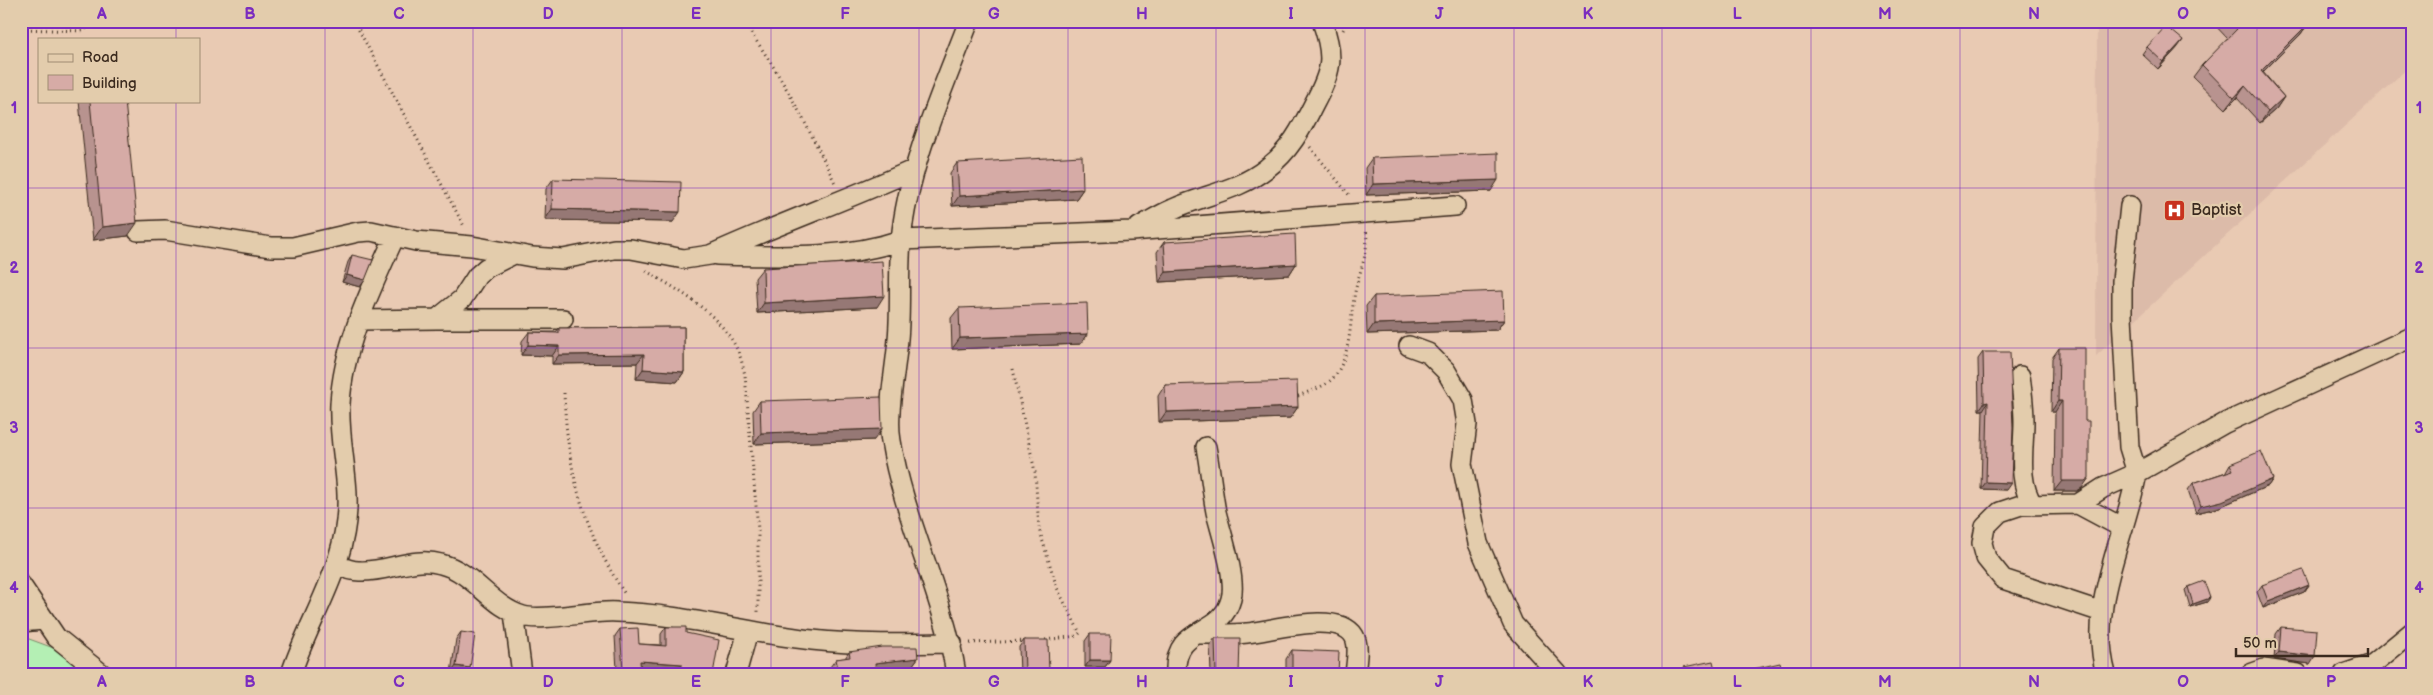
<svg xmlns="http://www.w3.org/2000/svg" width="2433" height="695" font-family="'Balsamiq Sans',sans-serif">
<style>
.built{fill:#dcbba9}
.green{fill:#b4efb4;stroke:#788c69}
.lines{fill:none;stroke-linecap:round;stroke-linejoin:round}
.minor-casing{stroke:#3b2a1e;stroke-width:22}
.path{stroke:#3b2a1e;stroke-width:3;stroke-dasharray:1 4;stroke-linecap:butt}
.minor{stroke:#e3ccac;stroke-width:19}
.wall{fill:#b8938f;stroke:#3b2a1e}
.shaded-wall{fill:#967874;stroke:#3b2a1e}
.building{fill:#d6aba6;stroke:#3b2a1e}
.grid{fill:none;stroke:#7b2cbf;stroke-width:1;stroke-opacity:0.55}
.labels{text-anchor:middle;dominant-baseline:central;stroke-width:4.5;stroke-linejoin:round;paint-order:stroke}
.poi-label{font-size:16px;fill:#3b2a1e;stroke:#e3ccac;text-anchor:start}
.neatline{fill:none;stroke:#7b2cbf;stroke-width:2}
.grid-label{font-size:16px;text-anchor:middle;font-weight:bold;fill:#7b2cbf}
</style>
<rect width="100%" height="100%" fill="#e9cab3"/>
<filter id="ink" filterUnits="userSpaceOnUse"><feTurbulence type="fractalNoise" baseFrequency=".02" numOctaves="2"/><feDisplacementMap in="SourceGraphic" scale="10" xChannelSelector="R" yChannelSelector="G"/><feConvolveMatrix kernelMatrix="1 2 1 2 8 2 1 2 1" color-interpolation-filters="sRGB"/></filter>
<g filter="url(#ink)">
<!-- built -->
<path class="built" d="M 2097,21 L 2412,21 L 2412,64 L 2096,356 Z"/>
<!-- green -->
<path class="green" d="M 21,636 L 124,674 L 21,674 Z"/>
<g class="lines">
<defs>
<path id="minor" d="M 1139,227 C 1150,221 1161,214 1173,209 C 1204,195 1240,190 1267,168 C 1289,152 1302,128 1314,104 C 1332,70 1335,58 1322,21
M 138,231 L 165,230 L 271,247 L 293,247 L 358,232 L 371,231 L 416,241 L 472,246 L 532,257 L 563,259 L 614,249 L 631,249 L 684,259 L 710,255 C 778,224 847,200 915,169
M 717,255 C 778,256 842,260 901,240 L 1131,231 L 1455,206
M 437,319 L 563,319
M 360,320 L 437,319 L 462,299 L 477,276 L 486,268 L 514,254
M 1409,346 L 1428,353 L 1446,371 L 1463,400 L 1467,424 L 1462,464 L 1478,543 L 1513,624 L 1558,674
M 2020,376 C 2022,391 2024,407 2024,422 C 2024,450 2017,481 2033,505
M 2078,504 L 2103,488 L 2137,473 L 2129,447 L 2122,316 L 2122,281 L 2130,206
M 337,565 C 344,568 351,571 359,571 C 386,573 413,556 441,564 C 474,572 491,607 523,616 C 543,622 592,610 617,612 C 683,614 746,633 812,640 C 858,645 905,644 952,643
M 21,585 L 56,637 L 102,674
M 2102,612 L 2003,579 L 1986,558 L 1982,543 L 1985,527 L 2000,512 L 2021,505 L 2078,504 L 2123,528
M 514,613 L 522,674
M 21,622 L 43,620
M 1197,634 C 1214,634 1231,635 1247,633 C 1271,631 1338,610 1354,636 C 1360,646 1356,663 1355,674
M 291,674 C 308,622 340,576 346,521 C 351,482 338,444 340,404 C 343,345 371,289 395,236
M 736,674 L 748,631
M 956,674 C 944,594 904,521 891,441 C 886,415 896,368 898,339 C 901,307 898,274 901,241 C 907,169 943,89 969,21
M 1176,674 C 1173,624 1221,638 1231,599 C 1237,579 1221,533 1216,512 C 1212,491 1210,468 1206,447
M 2106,674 C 2087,604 2125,540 2137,473 L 2225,423 L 2412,337
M 2250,674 L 2264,669 L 2298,674
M 2344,674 L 2373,664 L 2412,632"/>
</defs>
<!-- minor casing -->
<use href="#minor" class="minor-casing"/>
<!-- path -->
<path class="path" d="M 354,21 L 465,228
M 742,21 C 780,71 809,129 836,185
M 744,25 L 752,21
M 21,29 L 81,31 L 101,21
M 1343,30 L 1348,21
M 1310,147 L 1350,196
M 646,271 C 679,290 720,314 737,349 C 741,357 743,367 745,375 L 758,530 L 758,615
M 1013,369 L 1035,472 L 1039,529 L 1057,588 L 1080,633 L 1077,636 L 1045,640
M 564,393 C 567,469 583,530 625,594
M 1298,396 C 1312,390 1329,386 1337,373 C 1351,351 1350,322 1354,298 C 1357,275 1370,254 1366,230
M 970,643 L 1026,641"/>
<!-- minor -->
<use href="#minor" class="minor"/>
</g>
<!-- wall -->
<path class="wall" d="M 2211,21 L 2305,21 L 2308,24 L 2300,35 L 2263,72 L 2284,97 L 2276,109 L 2260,123 L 2237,98 L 2226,109 L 2193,77 L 2202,65 L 2228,39 Z
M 2147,47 L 2178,47 L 2158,69 L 2142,54 Z
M 79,101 L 125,101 L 128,236 L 93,240 Z
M 1372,158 L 1491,191 L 1366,195 L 1365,168 Z
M 957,163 L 1083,189 L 1076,199 L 952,206 L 950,173 Z
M 553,179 L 673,222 L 545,220 L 546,189 Z
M 1164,242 L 1296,264 L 1289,275 L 1159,282 L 1157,252 Z
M 352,255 L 365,280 L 360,287 L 342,282 L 348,262 Z
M 763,268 L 877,307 L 757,313 L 755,278 Z
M 1374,296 L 1504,320 L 1497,330 L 1367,334 L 1366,306 Z
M 959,308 L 1088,334 L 1081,344 L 952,349 L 951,318 Z
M 684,327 L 684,372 L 677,382 L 636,379 L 637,363 L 552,364 L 552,356 L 521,355 L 522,341 L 529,332 L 556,332 L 559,328 Z
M 2059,348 L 2082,488 L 2077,491 L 2054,491 L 2055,412 L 2051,412 L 2052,358 Z
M 1983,352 L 2006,490 L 1981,489 L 1983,410 L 1979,410 L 1978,359 Z
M 1165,385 L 1298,407 L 1290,418 L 1159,422 L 1158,396 Z
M 760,401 L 874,440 L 754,444 L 753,411 Z
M 2230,464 L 2273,479 L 2268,486 L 2217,508 L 2196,513 L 2188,490 L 2193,483 L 2226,472 L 2226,471 Z
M 2262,585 L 2309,585 L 2304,592 L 2263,608 L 2257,592 Z
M 2188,587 L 2207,602 L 2190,607 L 2185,590 Z
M 666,627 L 686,633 L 713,674 L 677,674 L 678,671 L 641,669 L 641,674 L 583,674 L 584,673 L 617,670 L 615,636 L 620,629 L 639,644 L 661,645 L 661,634 Z
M 2281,627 L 2310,664 L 2274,659 L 2276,634 Z
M 461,632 L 470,668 L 466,674 L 451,673 L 456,639 Z
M 1090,634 L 1110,660 L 1105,667 L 1085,667 L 1085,641 Z
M 1215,638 L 1239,674 L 1211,674 L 1210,645 Z
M 1024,640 L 1048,674 L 1020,674 L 1019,647 Z
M 1292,650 L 1338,674 L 1286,674 L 1286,659 Z
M 849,652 L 918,658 L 912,666 L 876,670 L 876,674 L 832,674 L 830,667 L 836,659 L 845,658 Z
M 1684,667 L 1716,674 L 1679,674 Z
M 1753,669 L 1783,674 L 1750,674 Z"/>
<!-- shaded-wall -->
<path class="shaded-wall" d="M 2308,24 L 2300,35 L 2253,82 L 2261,71 Z
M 2183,40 L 2178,47 L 2158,69 L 2163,62 Z
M 2245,86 L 2237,98 L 2226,109 L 2234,98 Z
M 2284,97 L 2276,109 L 2260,123 L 2268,112 Z
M 1498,180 L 1491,191 L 1366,195 L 1373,184 Z
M 1083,189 L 1076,199 L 952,206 L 959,196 Z
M 552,209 L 680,212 L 673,222 L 545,220 Z
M 137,223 L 128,236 L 93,240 L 102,227 Z
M 1296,264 L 1289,275 L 1159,282 L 1166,272 Z
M 347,275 L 365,280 L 360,287 L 342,282 Z
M 884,296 L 877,307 L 757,313 L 764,303 Z
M 1504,320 L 1497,330 L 1367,334 L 1374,324 Z
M 1088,334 L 1081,344 L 952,349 L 960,338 Z
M 528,345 L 559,346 L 552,356 L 521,355 Z
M 644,354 L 637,363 L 552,364 L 559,355 Z
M 643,369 L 684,372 L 677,382 L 636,379 Z
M 2058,401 L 2062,401 L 2055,412 L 2051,412 Z
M 1988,402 L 1983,410 L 1979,410 L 1984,403 Z
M 1298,407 L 1290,418 L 1159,422 L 1166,412 Z
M 882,429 L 874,440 L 754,444 L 761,433 Z
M 2089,478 L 2082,488 L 2077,491 L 2054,491 L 2062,481 Z
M 2273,479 L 2268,486 L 2217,508 L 2196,513 L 2201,506 Z
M 1986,482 L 2011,483 L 2006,490 L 1981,489 Z
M 2309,585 L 2304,592 L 2263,608 L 2268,601 Z
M 2210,598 L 2207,602 L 2190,607 L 2193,604 Z
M 2279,652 L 2315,656 L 2310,664 L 2274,659 Z
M 918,658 L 912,666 L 869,671 L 875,663 Z
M 1090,660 L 1110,660 L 1105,667 L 1085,667 Z
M 640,661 L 682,664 L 678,671 L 635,668 Z
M 456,666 L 470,668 L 466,674 L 451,673 Z
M 1025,672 L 1049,672 L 1048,674 L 1024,674 Z"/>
<!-- building -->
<path class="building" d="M 2230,21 L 2305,21 L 2308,24 L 2261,71 L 2284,97 L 2268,112 L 2245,86 L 2234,98 L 2202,65 L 2237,29 Z
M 2166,26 L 2183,40 L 2163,62 L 2147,47 Z
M 90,101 L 125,101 L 137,223 L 102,227 Z
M 1498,153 L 1498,180 L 1373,184 L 1372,158 Z
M 1082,156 L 1083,189 L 959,196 L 957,163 Z
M 553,179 L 681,182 L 680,212 L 552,209 Z
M 1295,234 L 1296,264 L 1166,272 L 1164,242 Z
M 352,255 L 373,260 L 365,280 L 347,275 Z
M 882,261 L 884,296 L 764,303 L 763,268 Z
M 1503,291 L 1504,320 L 1374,324 L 1374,296 Z
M 1087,303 L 1088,334 L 960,338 L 959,308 Z
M 684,327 L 684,372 L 643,369 L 644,354 L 559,355 L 559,346 L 528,345 L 529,332 L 559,333 L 559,328 Z
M 2059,348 L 2085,348 L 2085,421 L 2089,421 L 2089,478 L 2085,481 L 2062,481 L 2062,401 L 2058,401 Z
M 1983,352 L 2010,352 L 2013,428 L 2011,483 L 1986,482 L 1988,402 L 1984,403 Z
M 1297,381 L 1298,407 L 1166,412 L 1165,385 Z
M 881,397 L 882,429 L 761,433 L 760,401 Z
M 2261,451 L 2273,479 L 2222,501 L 2201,506 L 2193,483 L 2233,470 L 2230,464 Z
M 2303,570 L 2309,585 L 2268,601 L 2262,585 Z
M 2204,581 L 2210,598 L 2193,604 L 2188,587 Z
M 666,627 L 686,627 L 686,633 L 719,640 L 713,674 L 682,674 L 682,664 L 640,661 L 641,674 L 584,674 L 584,673 L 623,670 L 620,629 L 638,628 L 639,644 L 666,646 Z
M 2281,627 L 2317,630 L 2315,656 L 2279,652 Z
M 461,632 L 475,634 L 470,668 L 456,666 Z
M 1090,634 L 1111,634 L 1110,660 L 1090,660 Z
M 1215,638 L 1240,638 L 1239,674 L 1216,674 Z
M 1024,640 L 1048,640 L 1049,672 L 1025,672 Z
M 882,647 L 917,647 L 918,658 L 875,663 L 876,674 L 839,674 L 836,659 L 850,657 L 849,652 Z
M 1292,650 L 1339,652 L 1338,674 L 1292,674 Z
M 1713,661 L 1716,674 L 1685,674 L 1684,667 Z
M 1780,663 L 1783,674 L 1754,674 L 1753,669 Z"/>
</g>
<!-- grid -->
<path class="grid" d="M 176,21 L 176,39M 325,21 L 325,674M 473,21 L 473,674M 622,21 L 622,674M 771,21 L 771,674M 919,21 L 919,674M 1068,21 L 1068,674M 1216,21 L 1216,674M 1365,21 L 1365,674M 1514,21 L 1514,674M 1662,21 L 1662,674M 1811,21 L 1811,674M 1960,21 L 1960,674M 2108,21 L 2108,674M 2257,21 L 2257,674M 176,101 L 176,674M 21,188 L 2412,188M 21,348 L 2412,348M 21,508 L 2412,508"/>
<!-- icons -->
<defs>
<symbol id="hospital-square" viewBox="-11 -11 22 22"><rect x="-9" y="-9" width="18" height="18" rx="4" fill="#c8321e" stroke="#e3ccac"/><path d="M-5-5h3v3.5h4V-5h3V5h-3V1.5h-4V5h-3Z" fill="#fff"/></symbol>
</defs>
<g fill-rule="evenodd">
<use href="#hospital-square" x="2162" y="198" width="25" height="25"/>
</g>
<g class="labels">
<!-- poi labels -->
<g class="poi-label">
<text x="2191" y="210">Baptist</text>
</g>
</g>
<!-- margin -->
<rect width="2433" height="695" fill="none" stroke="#e3ccac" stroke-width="55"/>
<!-- legend -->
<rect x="38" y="38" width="162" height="65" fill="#e3ccac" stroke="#a08b73"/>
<rect x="48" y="54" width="25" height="8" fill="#e3ccac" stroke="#a08b73"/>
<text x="82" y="62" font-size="15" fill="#3b2a1e">Road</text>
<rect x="48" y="75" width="25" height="15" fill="#d6aba6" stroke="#a08b73"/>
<text x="82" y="88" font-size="15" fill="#3b2a1e">Building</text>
<!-- scale -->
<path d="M2236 648v8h132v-8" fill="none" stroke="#3b2a1e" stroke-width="2.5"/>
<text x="2243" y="648" font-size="15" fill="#3b2a1e" stroke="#e3ccac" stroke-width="4" paint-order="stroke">50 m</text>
<rect x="28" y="28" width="2378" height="640" class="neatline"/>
<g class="grid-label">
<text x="102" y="19">A</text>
<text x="250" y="19">B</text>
<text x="399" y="19">C</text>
<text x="548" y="19">D</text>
<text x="696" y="19">E</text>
<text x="845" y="19">F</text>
<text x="994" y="19">G</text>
<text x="1142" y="19">H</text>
<text x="1291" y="19">I</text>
<text x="1439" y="19">J</text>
<text x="1588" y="19">K</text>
<text x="1737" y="19">L</text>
<text x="1885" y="19">M</text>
<text x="2034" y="19">N</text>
<text x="2183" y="19">O</text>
<text x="2331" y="19">P</text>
<text x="14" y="113">1</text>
<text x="2419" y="113">1</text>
<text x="14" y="273">2</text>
<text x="2419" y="273">2</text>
<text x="14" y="433">3</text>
<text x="2419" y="433">3</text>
<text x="14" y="593">4</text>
<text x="2419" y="593">4</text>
<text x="102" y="687">A</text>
<text x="250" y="687">B</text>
<text x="399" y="687">C</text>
<text x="548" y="687">D</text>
<text x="696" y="687">E</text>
<text x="845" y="687">F</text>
<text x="994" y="687">G</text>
<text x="1142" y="687">H</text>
<text x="1291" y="687">I</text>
<text x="1439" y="687">J</text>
<text x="1588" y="687">K</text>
<text x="1737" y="687">L</text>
<text x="1885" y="687">M</text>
<text x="2034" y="687">N</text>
<text x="2183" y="687">O</text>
<text x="2331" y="687">P</text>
</g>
</svg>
